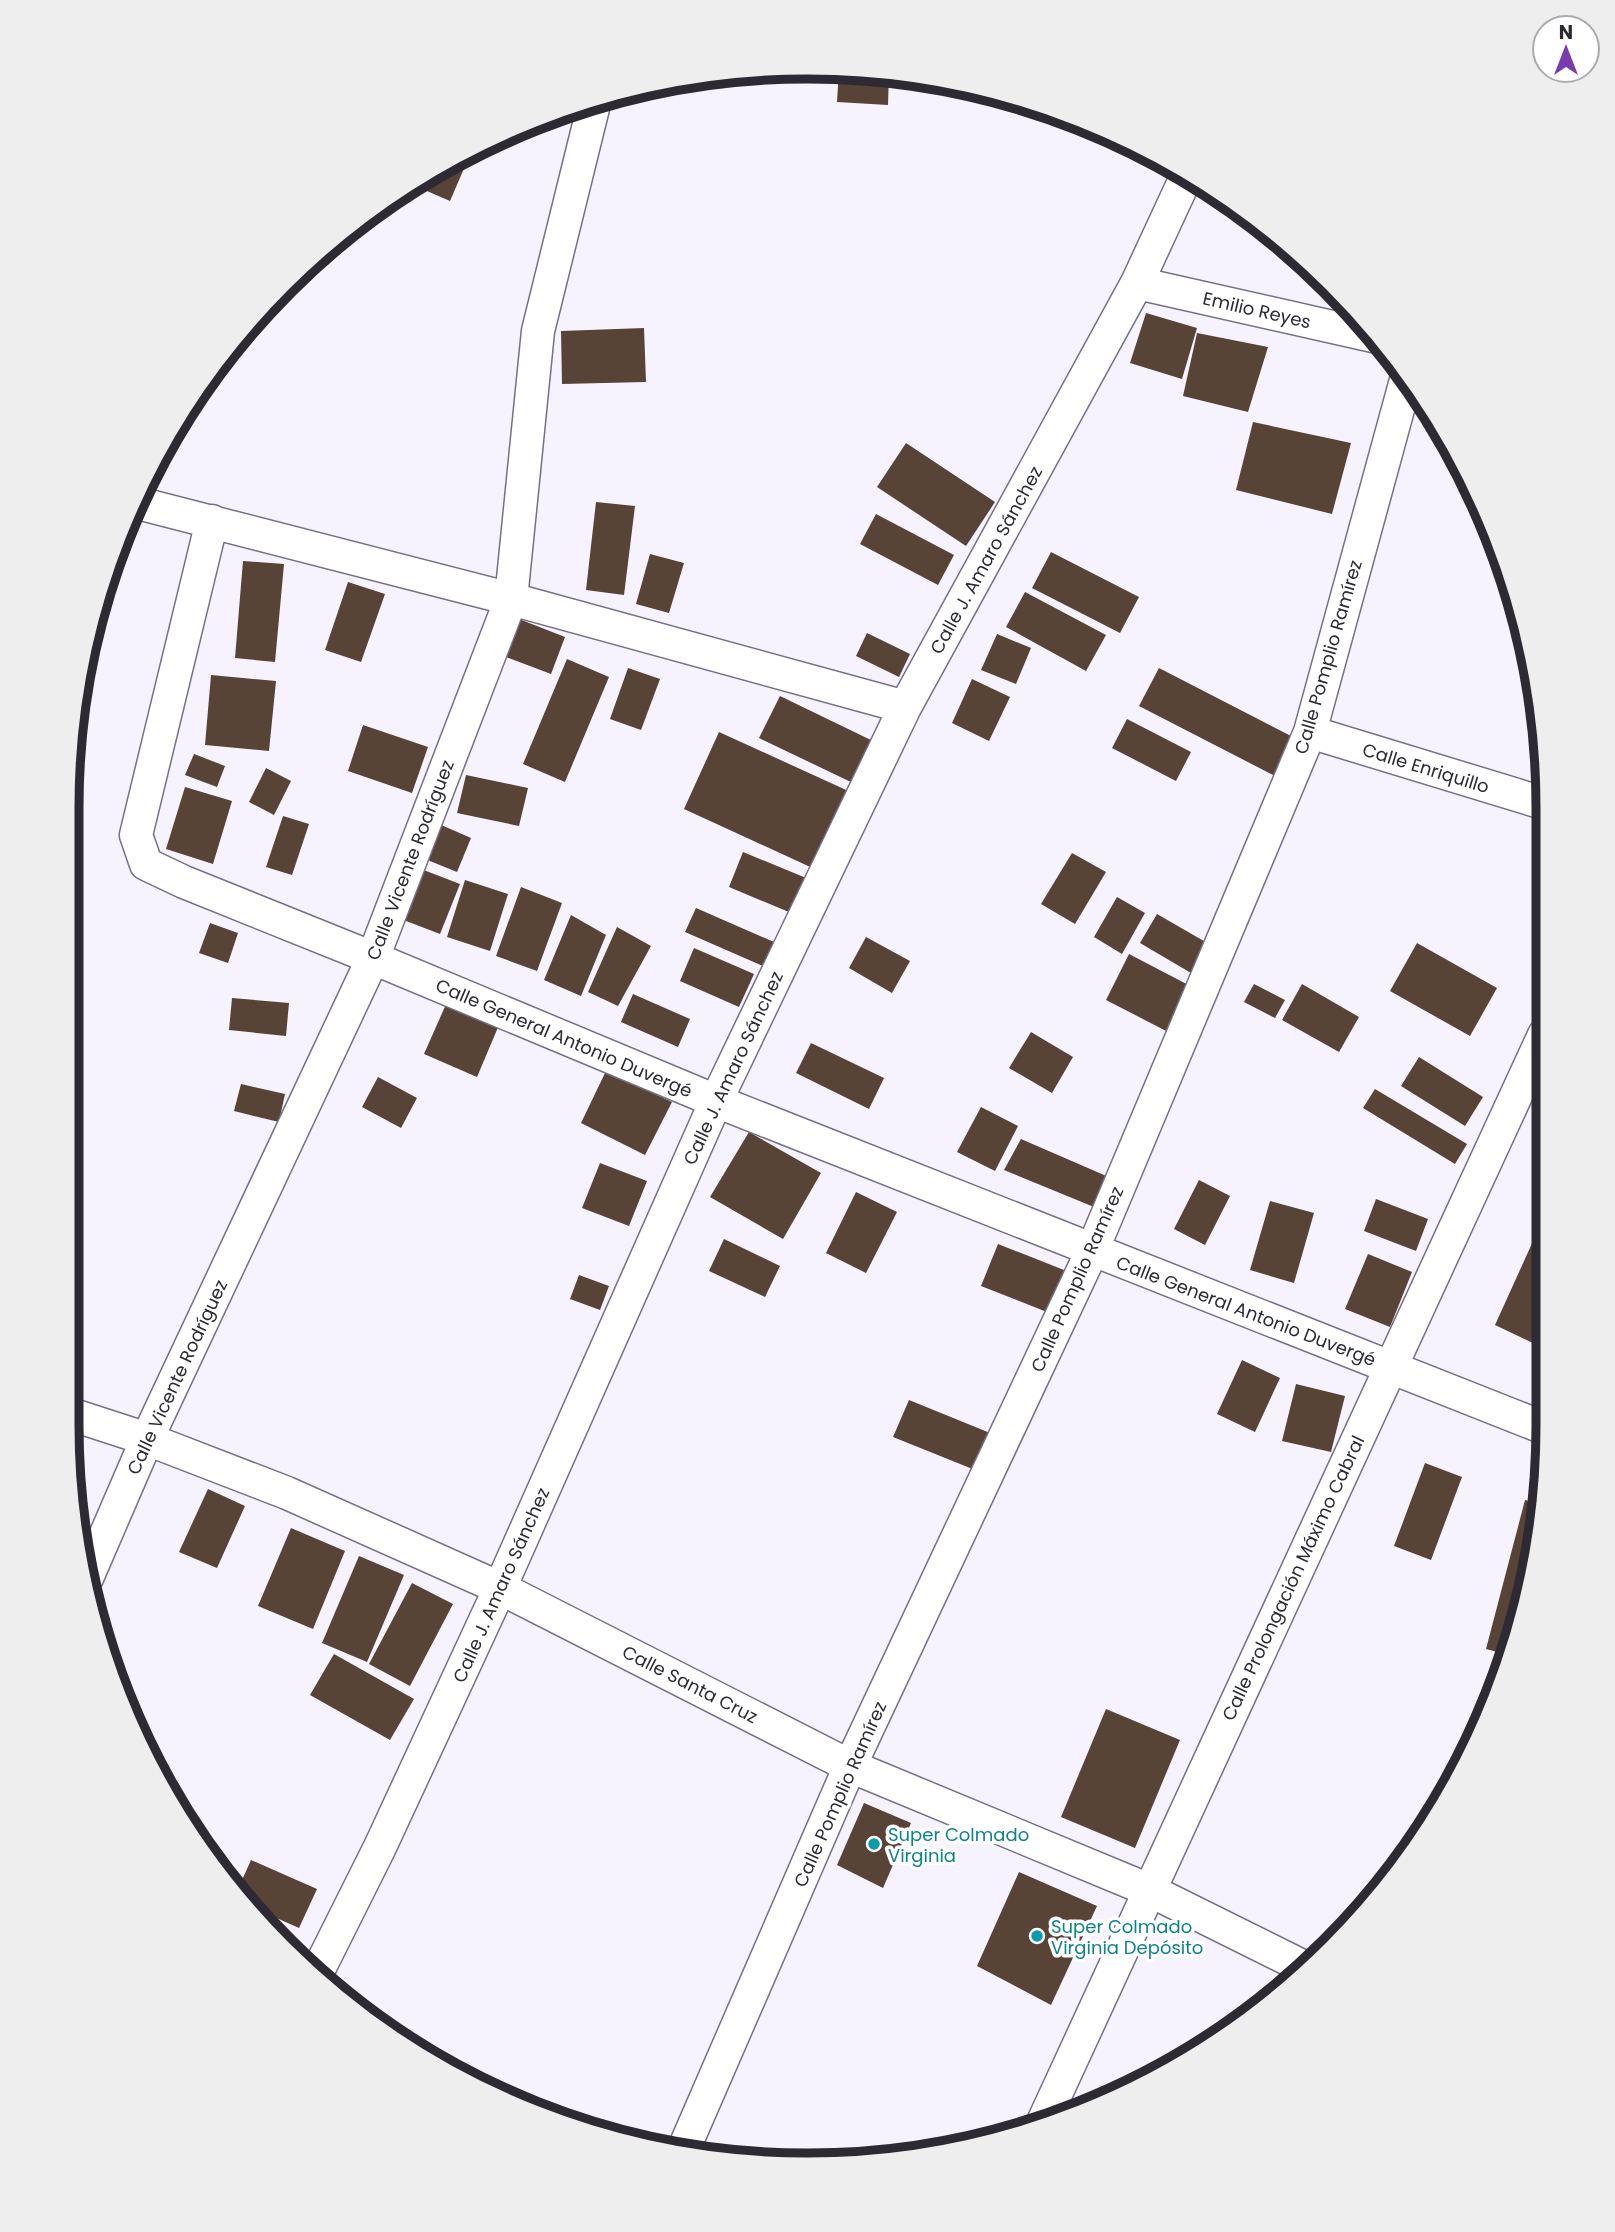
<svg xmlns="http://www.w3.org/2000/svg" width="1615" height="2232" font-family="Poppins,sans-serif">
<style>
.building{fill:#584337}
.lines{fill:none;stroke-linecap:round;stroke-linejoin:round}
.minor-casing{stroke:#767086;stroke-width:35}
.minor{stroke:#fff;stroke-width:32}
.culture-dot{fill:#0f9aa8;stroke:#fff;stroke-width:2.5}
.labels{text-anchor:middle;dominant-baseline:central;stroke-width:7;stroke-linejoin:round;paint-order:stroke}
.street-label{font-size:18px;fill:#2d2a34;stroke:#fff}
.culture-label{font-size:18px;fill:#0d838f;stroke:#fff;text-anchor:start}
.rim{fill:none;stroke:#2d2a34;stroke-width:9}
</style>
<rect width="100%" height="100%" fill="#f6f3fe"/>
<!-- building -->
<path class="building" d="M 856,68 L 889,74 L 888,105 L 837,102 L 839,69 Z
M 685,79 L 682,91 L 657,85 Z
M 472,150 L 450,201 L 413,185 L 437,166 Z
M 1146,313 L 1197,328 L 1182,379 L 1130,363 Z
M 644,328 L 646,382 L 562,384 L 561,331 Z
M 1197,333 L 1268,347 L 1248,412 L 1183,396 Z
M 1253,422 L 1351,443 L 1332,514 L 1236,490 Z
M 906,443 L 995,502 L 966,546 L 877,487 Z
M 596,502 L 635,506 L 624,595 L 586,590 Z
M 876,514 L 954,555 L 938,585 L 860,544 Z
M 1051,552 L 1139,597 L 1120,633 L 1032,588 Z
M 650,554 L 684,563 L 669,613 L 636,604 Z
M 243,561 L 284,564 L 275,662 L 235,658 Z
M 348,582 L 385,594 L 361,662 L 325,650 Z
M 1025,592 L 1106,635 L 1086,671 L 1006,627 Z
M 519,619 L 565,637 L 551,674 L 506,657 Z
M 867,633 L 910,654 L 899,677 L 856,656 Z
M 997,634 L 1031,648 L 1016,684 L 981,670 Z
M 567,659 L 609,677 L 565,782 L 523,764 Z
M 628,668 L 660,679 L 641,730 L 610,719 Z
M 1159,668 L 1295,738 L 1275,776 L 1139,706 Z
M 211,675 L 276,681 L 269,751 L 205,745 Z
M 972,679 L 1010,697 L 989,741 L 952,723 Z
M 780,696 L 875,742 L 855,784 L 759,738 Z
M 1127,719 L 1191,752 L 1176,781 L 1112,748 Z
M 363,725 L 428,747 L 412,793 L 348,771 Z
M 719,732 L 855,794 L 819,871 L 684,809 Z
M 194,754 L 225,766 L 217,787 L 185,775 Z
M 266,768 L 291,781 L 274,815 L 249,802 Z
M 466,775 L 528,788 L 519,826 L 457,813 Z
M 185,787 L 232,801 L 213,864 L 166,849 Z
M 283,816 L 309,824 L 292,875 L 266,867 Z
M 439,824 L 471,838 L 457,872 L 425,859 Z
M 743,852 L 811,880 L 796,915 L 729,887 Z
M 1072,853 L 1106,872 L 1075,924 L 1041,904 Z
M 421,869 L 460,884 L 440,934 L 401,919 Z
M 465,880 L 508,894 L 490,951 L 447,937 Z
M 521,887 L 562,903 L 537,971 L 496,956 Z
M 1117,897 L 1145,913 L 1122,954 L 1094,937 Z
M 696,908 L 783,946 L 772,970 L 685,932 Z
M 1157,914 L 1209,944 L 1191,973 L 1140,943 Z
M 571,915 L 606,935 L 581,996 L 544,980 Z
M 210,923 L 238,933 L 228,963 L 199,953 Z
M 617,927 L 651,946 L 618,1006 L 588,992 Z
M 866,937 L 910,961 L 892,993 L 849,968 Z
M 1417,943 L 1497,988 L 1470,1036 L 1390,991 Z
M 694,948 L 754,974 L 739,1007 L 680,981 Z
M 1129,954 L 1198,990 L 1174,1035 L 1106,1000 Z
M 1254,984 L 1285,1000 L 1275,1018 L 1244,1002 Z
M 1302,984 L 1359,1017 L 1339,1052 L 1282,1020 Z
M 633,994 L 690,1019 L 678,1047 L 621,1022 Z
M 232,998 L 289,1003 L 286,1036 L 229,1030 Z
M 447,1002 L 499,1025 L 477,1077 L 424,1054 Z
M 1031,1032 L 1073,1057 L 1052,1093 L 1009,1068 Z
M 811,1043 L 884,1078 L 869,1109 L 796,1073 Z
M 1419,1057 L 1483,1097 L 1465,1126 L 1401,1086 Z
M 606,1071 L 672,1102 L 645,1155 L 581,1123 Z
M 378,1077 L 417,1098 L 401,1128 L 362,1107 Z
M 241,1084 L 285,1094 L 279,1122 L 234,1111 Z
M 1375,1089 L 1467,1144 L 1455,1164 L 1363,1108 Z
M 981,1107 L 1018,1126 L 995,1171 L 957,1152 Z
M 749,1132 L 821,1173 L 783,1239 L 710,1197 Z
M 1021,1139 L 1111,1178 L 1094,1207 L 1004,1170 Z
M 600,1163 L 647,1181 L 629,1226 L 582,1208 Z
M 1199,1180 L 1230,1196 L 1205,1245 L 1174,1229 Z
M 856,1192 L 897,1212 L 866,1273 L 826,1253 Z
M 1376,1199 L 1428,1219 L 1416,1251 L 1364,1231 Z
M 1270,1201 L 1314,1213 L 1294,1283 L 1250,1270 Z
M 1539,1228 L 1545,1230 L 1546,1325 L 1537,1345 L 1495,1325 Z
M 724,1239 L 780,1266 L 765,1297 L 709,1271 Z
M 998,1244 L 1069,1272 L 1052,1314 L 981,1286 Z
M 1368,1254 L 1412,1272 L 1390,1327 L 1345,1309 Z
M 579,1275 L 609,1286 L 600,1310 L 570,1299 Z
M 1242,1360 L 1280,1378 L 1255,1432 L 1217,1414 Z
M 1296,1384 L 1345,1396 L 1331,1452 L 1282,1441 Z
M 909,1400 L 995,1435 L 980,1472 L 893,1437 Z
M 1425,1463 L 1462,1477 L 1431,1560 L 1394,1546 Z
M 208,1489 L 245,1506 L 217,1568 L 179,1552 Z
M 1525,1500 L 1542,1504 L 1523,1616 L 1509,1655 L 1486,1649 Z
M 291,1528 L 345,1551 L 313,1629 L 258,1606 Z
M 359,1556 L 404,1575 L 367,1662 L 322,1643 Z
M 412,1583 L 453,1604 L 410,1686 L 369,1664 Z
M 334,1654 L 414,1699 L 390,1740 L 310,1695 Z
M 1106,1709 L 1180,1740 L 1135,1848 L 1061,1817 Z
M 864,1803 L 911,1823 L 883,1888 L 837,1865 Z
M 251,1860 L 317,1889 L 299,1928 L 254,1908 L 238,1889 Z
M 1019,1872 L 1097,1906 L 1051,2005 L 977,1966 Z
M 573,2114 L 601,2129 L 600,2130 L 570,2120 Z"/>
<g class="lines">
<defs>
<path id="minor" d="M 1137,283 L 1377,337
M 134,502 L 511,599 L 905,707
M 212,521 L 136,835 L 146,864 L 184,882 L 373,958 L 716,1101 L 1547,1429
M 1310,732 L 1543,803
M 67,1413 L 147,1439 L 287,1493 L 500,1588 L 850,1766 L 1149,1890 L 1308,1969
M 87,1578 L 147,1439 L 373,958 L 511,599 L 538,331 L 595,100
M 315,1977 L 380,1847 L 500,1588 L 716,1101 L 905,707 L 1137,283 L 1187,175
M 1043,2122 L 1544,1035
M 682,2153 L 850,1766 L 1092,1251 L 1310,732 L 1406,380"/>
</defs>
<!-- minor casing -->
<use href="#minor" class="minor-casing"/>
<!-- minor -->
<use href="#minor" class="minor"/>
</g>
<!-- markers -->
<g class="culture-dot">
<circle cx="874" cy="1844" r="7"/>
<circle cx="1037" cy="1936" r="7"/>
</g>
<g class="labels">
<!-- street labels -->
<g class="street-label">
<text transform="translate(1257 310) rotate(13)">Emilio Reyes</text>
<text transform="translate(986 560) rotate(-61)">Calle J. Amaro Sánchez</text>
<text transform="translate(1328 657) rotate(-74)">Calle Pomplio Ramírez</text>
<text transform="translate(1426 768) rotate(17)">Calle Enriquillo</text>
<text transform="translate(410 860) rotate(-69)">Calle Vicente Rodríguez</text>
<text transform="translate(564 1038) rotate(23)">Calle General Antonio Duvergé</text>
<text transform="translate(733 1068) rotate(-65)">Calle J. Amaro Sánchez</text>
<text transform="translate(1077 1279) rotate(-66)">Calle Pomplio Ramírez</text>
<text transform="translate(1246 1311) rotate(21)">Calle General Antonio Duvergé</text>
<text transform="translate(177 1377) rotate(-65)">Calle Vicente Rodríguez</text>
<text transform="translate(1293 1578) rotate(-65)">Calle Prolongación Máximo Cabral</text>
<text transform="translate(501 1585) rotate(-66)">Calle J. Amaro Sánchez</text>
<text transform="translate(690 1684) rotate(27)">Calle Santa Cruz</text>
<text transform="translate(840 1794) rotate(-66)">Calle Pomplio Ramírez</text>
</g>
<!-- culture labels -->
<g class="culture-label">
<text x="888" y="1834">Super Colmado<tspan x="888" dy="21">Virginia</tspan></text>
<text x="1051" y="1926">Super Colmado<tspan x="1051" dy="21">Virginia Depósito</tspan></text>
</g>
</g>
<!-- crop -->
<path d="M0 0H1615V2232H0ZM807 79H808A728 728 0 0 1 1536 807V1425A728 728 0 0 1 808 2153H807A728 728 0 0 1 79 1425V807A728 728 0 0 1 807 79Z" fill="#eeeeef" fill-rule="evenodd"/>
<path class="rim" d="M807 79H808A728 728 0 0 1 1536 807V1425A728 728 0 0 1 808 2153H807A728 728 0 0 1 79 1425V807A728 728 0 0 1 807 79Z"/>
<!-- north arrow -->
<g transform="translate(1566 49)"><circle r="33" fill="#ffffff" stroke="#abaaae" stroke-width="2"/>
<path d="M0-5L12 26L0 18L-12 26Z" fill="#793bb0"/>
<text y="-10" font-size="19" font-weight="bold" text-anchor="middle" fill="#2d2a34">N</text>
</g>
</svg>
